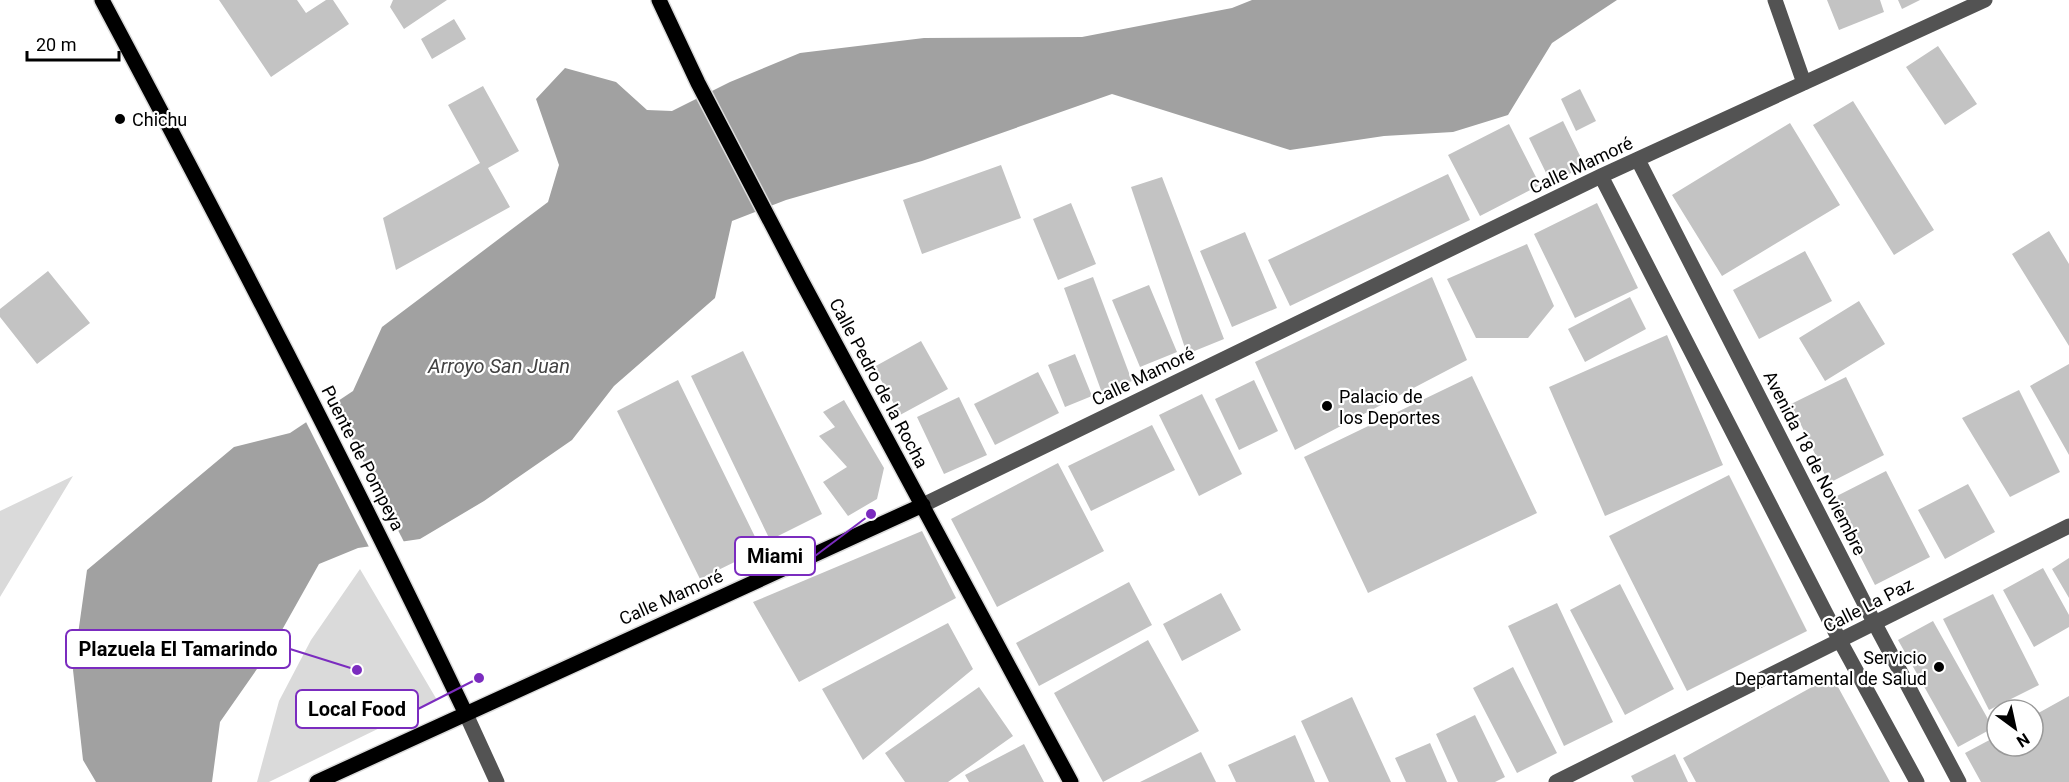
<svg xmlns="http://www.w3.org/2000/svg" width="2069" height="782" font-family="Roboto,sans-serif">
<style>
.green{fill:#dadada}
.water{fill:#a1a1a1}
.pier{fill:#fff}
.building{fill:#c3c3c3}
.lines{fill:none;stroke-linecap:round;stroke-linejoin:round}
.major-casing{stroke:#dbdbdb;stroke-width:18}
.minor{stroke:#535353;stroke-width:15}
.major{stroke:#000;stroke-width:15}
.poi-dot{fill:#000;stroke:#fff;stroke-width:2}
.labels{text-anchor:middle;dominant-baseline:central;stroke-width:4.5;stroke-linejoin:round;paint-order:stroke}
.poi-label{font-size:18px;fill:#000;stroke:#fff;text-anchor:start}
.street-label{font-size:18px;fill:#000;stroke:#fff}
.water-label{font-size:20px;font-style:italic;fill:#424242;stroke:#fff}
.leader{fill:none;stroke:#7b2cbf;stroke-width:2}
.callout-dot{fill:#7b2cbf;stroke:#fff;stroke-width:2}
.callout{fill:#fff;stroke:#7b2cbf;stroke-width:2}
.callout-label{font-size:20px;text-anchor:middle;font-weight:bold;fill:#000}
</style>
<rect width="100%" height="100%" fill="#fff"/>
<!-- green -->
<path class="green" d="M 73,476 L 0,597 L 0,511 Z
M 360,569 L 437,700 L 269,782 L 257,782 L 279,701 L 311,640 Z"/>
<!-- water -->
<path class="water" d="M 1252,0 L 1617,0 L 1552,43 L 1508,115 L 1453,132 L 1384,136 L 1290,150 L 1112,94 L 922,161 L 786,200 L 732,221 L 715,298 L 614,386 L 572,440 L 484,501 L 420,539 L 358,548 L 319,564 L 273,646 L 220,722 L 212,782 L 96,782 L 83,760 L 73,670 L 87,570 L 234,447 L 290,433 L 353,391 L 382,327 L 548,202 L 559,165 L 536,99 L 565,68 L 616,82 L 647,110 L 672,111 L 730,82 L 800,53 L 924,38 L 1082,37 L 1232,8 Z"/>
<!-- pier -->
<path class="pier" d="M 333,401 L 405,544 L 370,549 L 305,420 Z"/>
<!-- building -->
<path class="building" d="M 219,0 L 297,0 L 306,13 L 326,0 L 333,0 L 349,24 L 271,77 Z
M 393,0 L 447,0 L 404,29 L 390,7 Z
M 1827,0 L 1880,0 L 1884,12 L 1839,30 Z
M 1898,0 L 1920,0 L 1902,9 Z
M 454,19 L 466,39 L 432,59 L 421,39 Z
M 1938,46 L 1977,104 L 1945,125 L 1906,67 Z
M 483,86 L 519,151 L 488,168 L 510,207 L 396,270 L 383,218 L 480,163 L 448,105 Z
M 1580,89 L 1596,121 L 1576,131 L 1561,99 Z
M 1853,101 L 1934,230 L 1894,255 L 1813,125 Z
M 1563,121 L 1585,166 L 1551,183 L 1529,138 Z
M 1790,123 L 1840,205 L 1722,276 L 1672,195 Z
M 1509,124 L 1540,185 L 1480,216 L 1448,155 Z
M 1001,165 L 1021,218 L 922,254 L 903,200 Z
M 1448,174 L 1470,220 L 1290,306 L 1268,260 Z
M 1162,177 L 1224,339 L 1187,354 L 1131,187 Z
M 1071,203 L 1096,264 L 1058,280 L 1033,219 Z
M 1597,203 L 1638,288 L 1575,318 L 1534,234 Z
M 2049,231 L 2069,264 L 2069,346 L 2012,254 Z
M 1245,232 L 1277,308 L 1232,327 L 1200,251 Z
M 1527,244 L 1554,306 L 1528,338 L 1476,338 L 1447,279 Z
M 1805,251 L 1832,301 L 1759,339 L 1733,290 Z
M 48,271 L 90,323 L 37,364 L 0,317 L 0,309 Z
M 1093,277 L 1132,381 L 1102,393 L 1064,288 Z
M 1432,277 L 1467,360 L 1295,450 L 1255,362 Z
M 1149,285 L 1177,352 L 1140,367 L 1112,300 Z
M 1630,297 L 1646,329 L 1585,362 L 1568,329 Z
M 1859,301 L 1885,344 L 1825,381 L 1799,338 Z
M 1667,335 L 1723,465 L 1605,516 L 1549,387 Z
M 921,341 L 948,389 L 900,415 L 874,367 Z
M 743,351 L 822,514 L 770,540 L 691,376 Z
M 1075,354 L 1092,396 L 1065,407 L 1048,365 Z
M 2069,364 L 2069,455 L 2030,386 Z
M 1038,372 L 1059,413 L 995,445 L 974,404 Z
M 1472,376 L 1537,513 L 1368,593 L 1304,457 Z
M 1846,377 L 1884,455 L 1829,483 L 1791,404 Z
M 678,380 L 761,549 L 700,579 L 617,411 Z
M 1254,380 L 1278,431 L 1239,450 L 1215,399 Z
M 2019,390 L 2060,472 L 2010,497 L 1962,418 Z
M 1202,394 L 1242,474 L 1199,496 L 1159,415 Z
M 959,397 L 987,455 L 944,474 L 917,417 Z
M 844,400 L 884,468 L 877,499 L 848,516 L 823,482 L 847,467 L 819,436 L 835,427 L 823,412 Z
M 1152,425 L 1175,470 L 1091,511 L 1068,466 Z
M 1058,463 L 1104,551 L 997,607 L 951,519 Z
M 1886,471 L 1930,557 L 1875,585 L 1831,499 Z
M 1729,475 L 1807,631 L 1687,691 L 1609,536 Z
M 1968,484 L 1995,532 L 1945,559 L 1918,510 Z
M 922,531 L 956,598 L 799,682 L 753,602 Z
M 2069,558 L 2069,598 L 2052,569 Z
M 2043,568 L 2069,615 L 2069,627 L 2034,647 L 2003,590 Z
M 1129,582 L 1152,625 L 1039,686 L 1016,643 Z
M 1620,584 L 1674,689 L 1625,715 L 1570,610 Z
M 1221,593 L 1241,630 L 1182,661 L 1163,624 Z
M 1993,594 L 2039,685 L 1989,710 L 1943,619 Z
M 1557,603 L 1613,722 L 1564,746 L 1508,626 Z
M 1933,621 L 1993,728 L 1958,747 L 1898,640 Z
M 948,623 L 973,669 L 863,760 L 822,689 Z
M 1148,640 L 1199,731 L 1103,782 L 1054,693 Z
M 1513,667 L 1557,753 L 1517,773 L 1473,688 Z
M 1832,676 L 1890,782 L 1696,782 L 1683,758 Z
M 979,687 L 1013,736 L 948,782 L 905,782 L 885,753 Z
M 2069,696 L 2069,782 L 1981,782 L 1965,753 L 1997,736 L 1997,746 L 2033,746 L 2033,716 Z
M 1352,697 L 1391,782 L 1329,782 L 1301,721 Z
M 1475,715 L 1505,777 L 1495,782 L 1458,782 L 1436,734 Z
M 1295,735 L 1315,782 L 1236,782 L 1228,765 Z
M 1430,743 L 1447,782 L 1406,782 L 1395,758 Z
M 1024,744 L 1044,782 L 969,782 L 965,775 Z
M 1201,752 L 1216,782 L 1140,782 Z
M 1675,754 L 1688,782 L 1634,782 L 1631,776 Z"/>
<g class="lines">
<defs>
<path id="major" d="M 102,0 C 227,235 350,471 465,712
M 659,0 L 698,83 L 801,280 L 1071,782
M 317,782 L 923,505"/>
</defs>
<!-- major casing -->
<use href="#major" class="major-casing"/>
<!-- minor -->
<path class="minor" d="M 1775,0 L 1804,83
M 1638,160 L 1875,624 L 1959,782
M 1601,176 L 1840,641 L 1917,782
M 923,505 L 1601,176 L 1985,0
M 465,712 L 497,782
M 1556,782 L 2069,526"/>
<!-- major -->
<use href="#major" class="major"/>
</g>
<!-- markers -->
<g class="poi-dot">
<circle cx="120" cy="119" r="6"/>
<circle cx="1327" cy="406" r="6"/>
<circle cx="1939" cy="667" r="6"/>
</g>
<g class="labels">
<!-- poi labels -->
<g class="poi-label">
<text x="132" y="119">Chichu</text>
<text x="1339" y="396">Palacio de<tspan x="1339" dy="21">los Deportes</tspan></text>
<text x="1927" y="657" text-anchor="end">Servicio<tspan x="1927" dy="21">Departamental de Salud</tspan></text>
</g>
<!-- street labels -->
<g class="street-label">
<text transform="translate(1581 165) rotate(-25)">Calle Mamoré</text>
<text transform="translate(1143 376) rotate(-26)">Calle Mamoré</text>
<text transform="translate(879 383) rotate(62)">Calle Pedro de la Rocha</text>
<text transform="translate(363 458) rotate(63)">Puente de Pompeya</text>
<text transform="translate(1815 463) rotate(63)">Avenida 18 de Noviembre</text>
<text transform="translate(671 597) rotate(-24)">Calle Mamoré</text>
<text transform="translate(1868 605) rotate(-27)">Calle La Paz</text>
</g>
<!-- water labels -->
<g class="water-label">
<text x="499" y="366">Arroyo San Juan</text>
</g>
</g>
<!-- callouts -->
<path class="leader" d="M871 514L815 556M357 670L290 649M479 678L418 709"/>
<g class="callout-dot">
<circle cx="871" cy="514" r="6"/>
<circle cx="357" cy="670" r="6"/>
<circle cx="479" cy="678" r="6"/>
</g>
<g class="callout">
<rect x="735" y="537" width="80" height="38" rx="6"/>
<rect x="66" y="630" width="224" height="38" rx="6"/>
<rect x="296" y="690" width="122" height="38" rx="6"/>
</g>
<g class="callout-label">
<text x="775" y="563">Miami</text>
<text x="178" y="656">Plazuela El Tamarindo</text>
<text x="357" y="716">Local Food</text>
</g>
<!-- north arrow -->
<g transform="translate(2015 728) rotate(147)"><circle r="28" fill="#ffffff" stroke="#999999" stroke-width="1.5"/>
<path d="M0-4.5L10 22L0 15L-10 22Z" fill="#000000"/>
<text y="-9" font-size="16" font-weight="bold" text-anchor="middle" fill="#000000">N</text>
</g>
<!-- scale -->
<path d="M27 51v9h92v-9" fill="none" stroke="#000000" stroke-width="3"/>
<text x="36" y="51" font-size="18" fill="#000000" stroke="#ffffff" stroke-width="4.5" paint-order="stroke">20 m</text>
</svg>
